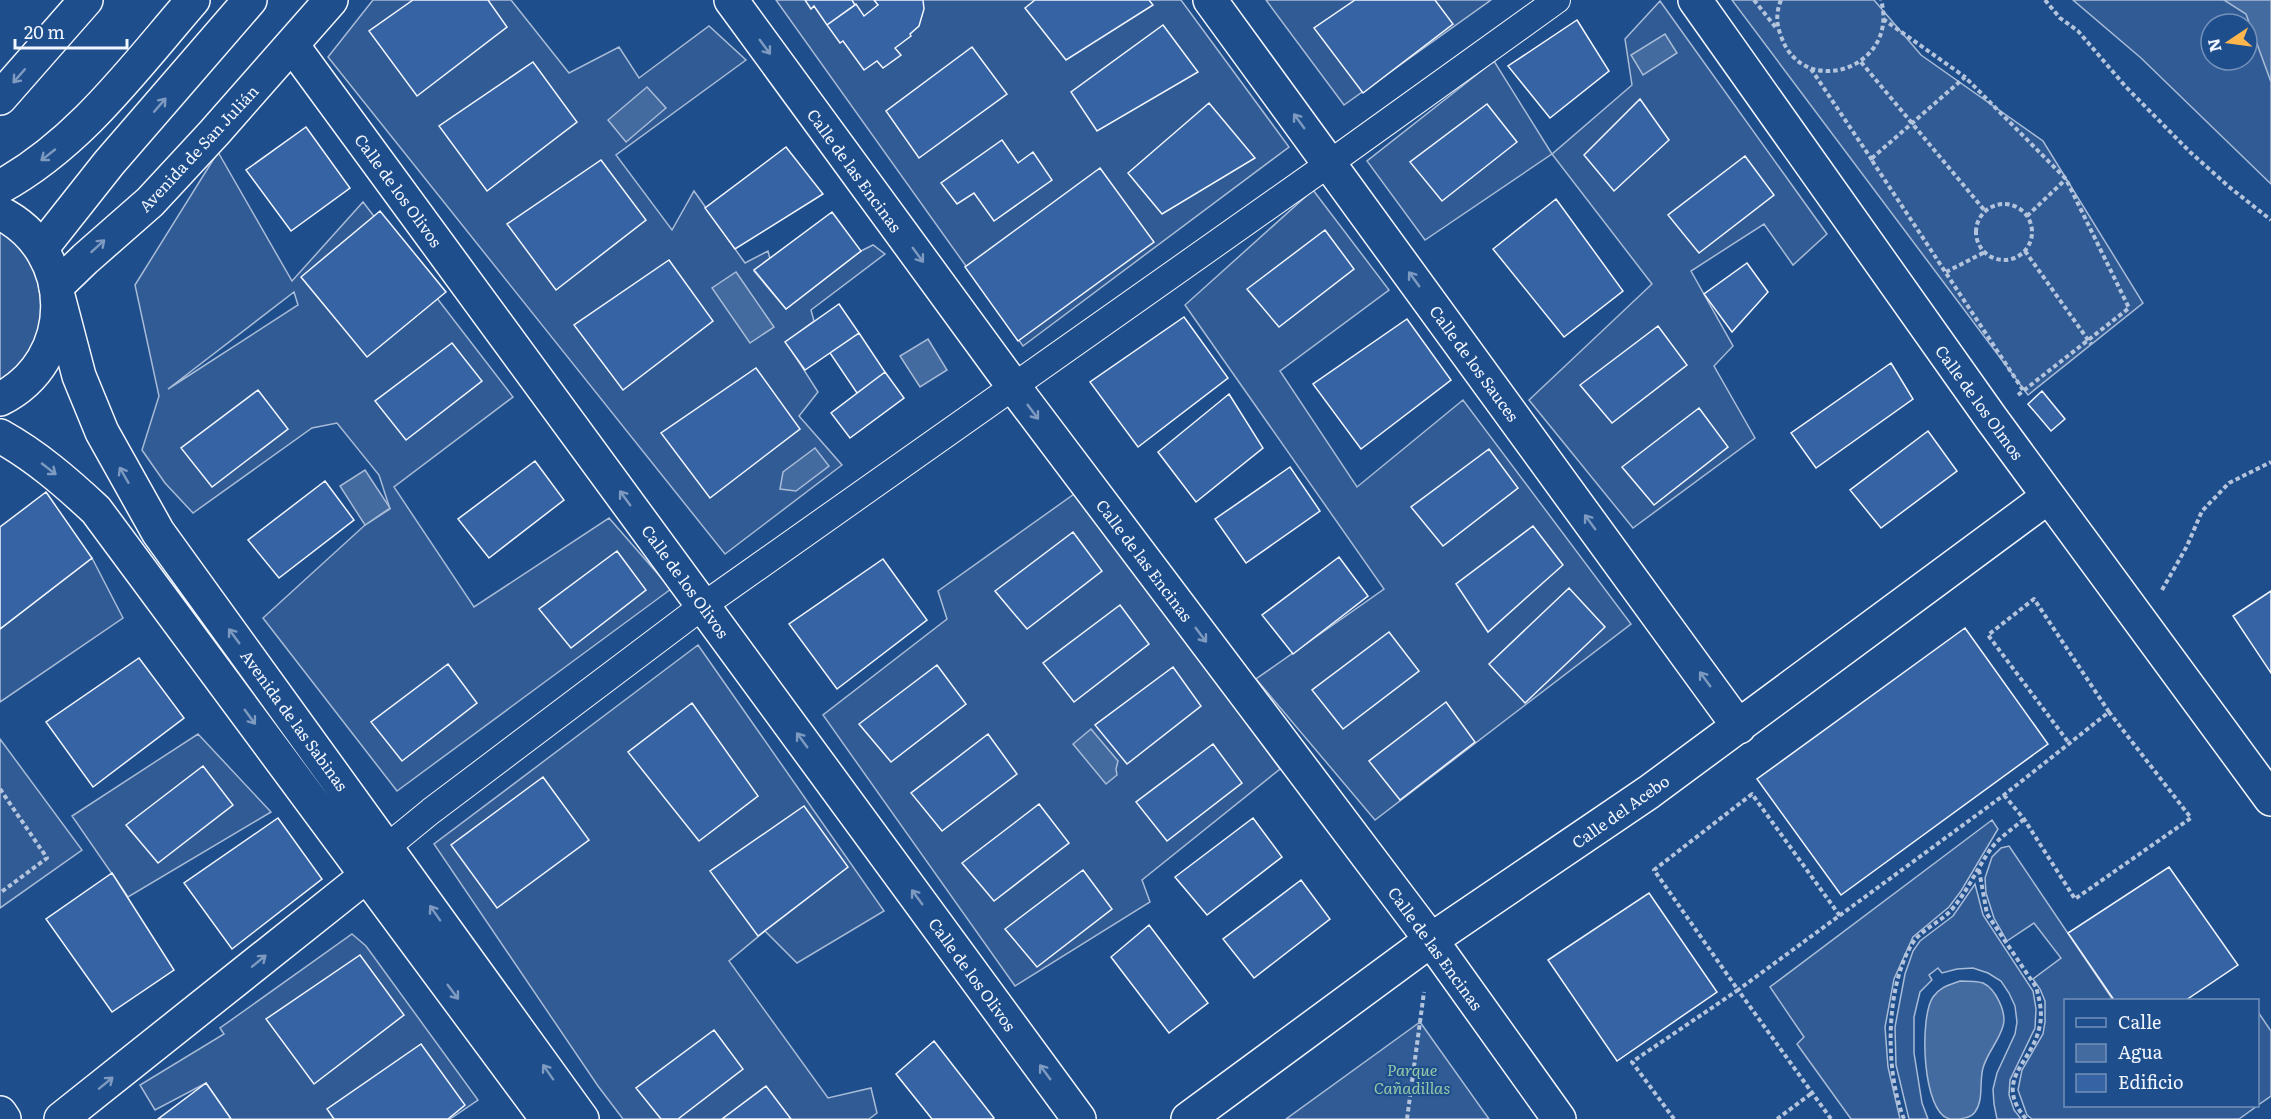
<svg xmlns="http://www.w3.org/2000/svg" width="2271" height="1119" font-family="Literata,serif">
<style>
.built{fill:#305b95;stroke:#a8bbd7;stroke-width:1.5;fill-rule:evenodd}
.water{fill:#446ba0;stroke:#a8bbd7;stroke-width:1.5}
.building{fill:#3563a3;stroke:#f2f6ff;stroke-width:1.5}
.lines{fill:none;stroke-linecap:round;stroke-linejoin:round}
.pedestrian-casing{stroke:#f2f6ff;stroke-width:28}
.minor-casing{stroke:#f2f6ff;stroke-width:36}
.secondary-casing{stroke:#f2f6ff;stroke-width:36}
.path{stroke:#b3c4dc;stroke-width:4;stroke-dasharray:4.5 3;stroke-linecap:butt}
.pedestrian{stroke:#1f4e8c;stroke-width:26}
.minor{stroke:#1f4e8c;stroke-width:33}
.secondary{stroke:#1f4e8c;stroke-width:33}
.oneway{stroke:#7e9ac0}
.labels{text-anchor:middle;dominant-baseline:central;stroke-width:4.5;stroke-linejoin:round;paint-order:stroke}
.street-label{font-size:16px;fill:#f2f6ff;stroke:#1f4e8c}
.park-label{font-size:16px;font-style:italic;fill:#97c8a6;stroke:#1f4e8c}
</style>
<rect width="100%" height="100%" fill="#1f4e8c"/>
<!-- built -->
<path class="built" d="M 373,0 L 511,0 L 569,73 L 619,47 L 639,78 L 709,26 L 746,60 L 616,155 L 672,230 L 694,191 L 745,263 L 768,251 L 770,259 L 754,271 L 786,309 L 861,251 L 873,245 L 885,254 L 811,310 L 814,321 L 786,342 L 818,392 L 799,416 L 842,465 L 725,554 L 328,57 Z
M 776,0 L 1181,0 L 1289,147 L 1023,346 Z
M 1266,0 L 1491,0 L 1344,105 Z
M 1732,0 L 1874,0 L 1921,55 L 2043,141 L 2143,303 L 2028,395 Z
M 2073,0 L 2271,0 L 2271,184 L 2141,58 ZM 2211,24 L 2247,24 L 2247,60 L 2211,60 Z
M 1660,1 L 1827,234 L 1793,265 L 1764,224 L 1691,271 L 1733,346 L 1714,366 L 1755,438 L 1633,528 L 1529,400 L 1652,284 L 1552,154 L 1425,240 L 1367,161 L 1494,61 L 1552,154 L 1632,85 L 1625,39 Z
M 218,152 L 292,281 L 363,202 L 513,397 L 394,487 L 474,607 L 609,518 L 671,589 L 397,791 L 263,618 L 365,525 L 390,509 L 379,475 L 337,423 L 312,428 L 193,513 L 165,483 L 142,450 L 159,396 L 135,285 ZM 294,292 L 298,305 L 168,389 Z
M 1313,190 L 1389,290 L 1280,371 L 1357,487 L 1463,400 L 1631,624 L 1375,820 L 1256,679 L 1384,589 L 1185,305 Z
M 0,231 L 16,243 L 30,260 L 39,280 L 42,301 L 41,323 L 34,344 L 23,362 L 0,380 Z
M 1077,492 L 1280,769 L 1142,880 L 1150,902 L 1015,986 L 823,715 L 947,619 L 938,591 Z
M 92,558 L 123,618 L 0,702 L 0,629 Z
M 698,645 L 884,911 L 797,963 L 765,931 L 729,961 L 828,1098 L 871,1088 L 877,1113 L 869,1119 L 623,1119 L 598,1086 L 434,844 Z
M 198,734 L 271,812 L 128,897 L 72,816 Z
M 0,739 L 82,850 L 0,908 Z
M 1992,820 L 1998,829 L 1961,891 L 1949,907 L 1913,937 L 1894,979 L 1885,1027 L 1888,1067 L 1900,1119 L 1851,1119 L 1797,1044 L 1804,1037 L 1770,987 Z
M 2009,846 L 2113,1000 L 2066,1000 L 2066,1106 L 2257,1106 L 2239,1119 L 2032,1119 L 2027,1115 L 2018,1090 L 2022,1070 L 2043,1034 L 2045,1022 L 2045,1001 L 2040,989 L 2033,979 L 2061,958 L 2034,923 L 2007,941 L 1994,918 L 1986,893 L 1985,878 L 1992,857 L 2001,848 Z
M 1975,884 L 1983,915 L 2033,991 L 2036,1009 L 2035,1028 L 2010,1080 L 2009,1095 L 2014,1110 L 2021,1119 L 1997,1119 L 1994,1104 L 1993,1089 L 1997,1073 L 2015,1034 L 2017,1022 L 2015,1006 L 2009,993 L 2001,981 L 1988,973 L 1973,968 L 1957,969 L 1942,973 L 1938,968 L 1929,975 L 1932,980 L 1920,992 L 1914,1017 L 1914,1053 L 1922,1103 L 1928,1119 L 1909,1119 L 1896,1065 L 1895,1027 L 1905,974 L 1913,951 L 1920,941 L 1953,916 Z
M 352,934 L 366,946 L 478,1100 L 450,1119 L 231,1119 L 206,1083 L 155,1110 L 140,1085 L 224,1034 L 220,1028 Z
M 2258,1012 L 2271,1031 L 2271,1096 L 2258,1105 Z
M 1420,1022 L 1489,1119 L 1286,1119 Z"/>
<!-- water -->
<path class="water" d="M 2224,0 L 2271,0 L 2271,82 L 2246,14 Z
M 1665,34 L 1677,53 L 1643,75 L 1631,55 Z
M 647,87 L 666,108 L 626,142 L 608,120 Z
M 736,272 L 774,327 L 750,343 L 712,288 Z
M 928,339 L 947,370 L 920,387 L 900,356 Z
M 815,448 L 829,466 L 796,491 L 780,489 L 783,472 Z
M 365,470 L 390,508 L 365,525 L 340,486 Z
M 1091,729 L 1118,761 L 1116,769 L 1117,775 L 1106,784 L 1073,744 Z
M 1960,981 C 1967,981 1977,981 1983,983 C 1996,989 2007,1013 2003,1026 C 1999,1041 1987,1053 1983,1068 C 1979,1082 1984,1100 1975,1112 C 1970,1119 1959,1119 1950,1119 C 1922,1114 1919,1017 1933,997 C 1940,987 1949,985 1960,981 Z"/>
<!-- building -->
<path class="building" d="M 413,0 L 488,0 L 507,27 L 417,96 L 369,31 Z
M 805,0 L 852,0 L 855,5 L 827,25 L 814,6 L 811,9 Z
M 874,0 L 923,0 L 924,9 L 919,26 L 910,34 L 911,36 L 895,48 L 901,55 L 883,68 L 877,61 L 864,70 L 843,41 L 840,43 L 827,25 L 856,4 L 864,16 L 878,5 Z
M 1035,0 L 1149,0 L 1153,5 L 1066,60 L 1025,8 Z
M 1355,0 L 1435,0 L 1453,24 L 1363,93 L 1314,28 Z
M 1577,20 L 1609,71 L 1550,118 L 1508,66 Z
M 1163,25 L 1198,72 L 1097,131 L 1071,92 Z
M 972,47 L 1007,94 L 919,158 L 886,111 Z
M 533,62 L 577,122 L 487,191 L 439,126 Z
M 1640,99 L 1669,140 L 1614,191 L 1584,155 Z
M 1209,103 L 1255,158 L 1162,214 L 1128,173 Z
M 1487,104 L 1517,142 L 1442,201 L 1410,162 Z
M 306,127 L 350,188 L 291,231 L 246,170 Z
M 1002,140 L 1018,163 L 1033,152 L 1052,180 L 994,221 L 974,193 L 957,204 L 941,183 Z
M 786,147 L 823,194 L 735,249 L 705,208 Z
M 1745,156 L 1774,195 L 1699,253 L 1668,215 Z
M 601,160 L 646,220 L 556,290 L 507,224 Z
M 1100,168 L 1154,242 L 1018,341 L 965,267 Z
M 1556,199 L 1623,291 L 1564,337 L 1493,249 Z
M 380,211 L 446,292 L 367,357 L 301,277 Z
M 832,212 L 861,251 L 786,309 L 754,270 Z
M 1325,230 L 1354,269 L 1279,327 L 1247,289 Z
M 669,260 L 713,321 L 623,390 L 574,325 Z
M 1747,263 L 1768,292 L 1732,332 L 1704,294 Z
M 839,304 L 859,333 L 805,370 L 785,342 Z
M 1184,317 L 1228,378 L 1138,447 L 1090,382 Z
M 1407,319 L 1451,380 L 1361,449 L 1313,384 Z
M 1658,326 L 1687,365 L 1612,423 L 1580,385 Z
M 859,333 L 885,372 L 857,393 L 830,353 Z
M 452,343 L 482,381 L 406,440 L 375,401 Z
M 1891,363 L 1913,399 L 1816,468 L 1791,433 Z
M 756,368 L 800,429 L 710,498 L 661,433 Z
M 885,372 L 904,398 L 850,438 L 831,413 Z
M 258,390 L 288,429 L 212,487 L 181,448 Z
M 2042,391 L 2065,419 L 2051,431 L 2028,404 Z
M 1229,394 L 1263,448 L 1196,502 L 1158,452 Z
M 1699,408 L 1728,447 L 1654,505 L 1622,467 Z
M 1928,431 L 1957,471 L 1881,528 L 1850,490 Z
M 1489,449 L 1518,488 L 1443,546 L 1411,507 Z
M 535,461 L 564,500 L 489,558 L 458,519 Z
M 1290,467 L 1320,511 L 1246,563 L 1215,519 Z
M 325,481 L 354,520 L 279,578 L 248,540 Z
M 46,492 L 92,558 L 0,629 L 0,527 Z
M 1533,526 L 1563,565 L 1488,632 L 1456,584 Z
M 1073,532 L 1102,571 L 1027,629 L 995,591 Z
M 617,551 L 646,590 L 571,648 L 539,609 Z
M 1339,557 L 1368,596 L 1293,654 L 1262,615 Z
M 883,559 L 927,620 L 837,689 L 789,624 Z
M 1569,588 L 1605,627 L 1525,703 L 1489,664 Z
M 2271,591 L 2271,673 L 2233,616 Z
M 1120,605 L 1149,644 L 1074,702 L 1043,663 Z
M 1965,628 L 2048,744 L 1841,895 L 1757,779 Z
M 1389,632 L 1419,671 L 1343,729 L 1312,690 Z
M 139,658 L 184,718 L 93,787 L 46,722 Z
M 448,664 L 477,703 L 402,761 L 371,722 Z
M 937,665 L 966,704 L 891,762 L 859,724 Z
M 1173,667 L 1201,706 L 1127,764 L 1095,725 Z
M 1446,702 L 1475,742 L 1400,800 L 1369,761 Z
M 692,703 L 758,796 L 699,841 L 628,752 Z
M 988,734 L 1017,774 L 942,831 L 911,793 Z
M 1213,744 L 1242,783 L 1167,841 L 1136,802 Z
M 203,766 L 233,805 L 158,863 L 126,825 Z
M 543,777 L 589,840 L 497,908 L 451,845 Z
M 1039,804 L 1069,843 L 994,901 L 962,863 Z
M 804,806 L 848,867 L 758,936 L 710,871 Z
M 278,818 L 322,879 L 232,949 L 184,883 Z
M 1253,818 L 1282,857 L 1207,915 L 1175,877 Z
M 2169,867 L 2238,965 L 2186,1000 L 2114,1000 L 2068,933 Z
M 1083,870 L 1112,909 L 1037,967 L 1005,929 Z
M 112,873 L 174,970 L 112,1012 L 46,919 Z
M 1301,880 L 1330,919 L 1254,978 L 1223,939 Z
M 1649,893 L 1717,992 L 1617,1061 L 1548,960 Z
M 1149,925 L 1208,1003 L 1169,1033 L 1111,957 Z
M 360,955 L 404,1015 L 314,1084 L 266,1019 Z
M 714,1030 L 743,1069 L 678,1119 L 661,1119 L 636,1088 Z
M 934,1041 L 994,1118 L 992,1119 L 932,1119 L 896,1074 Z
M 421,1044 L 465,1105 L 448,1119 L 334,1119 L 327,1109 Z
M 206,1083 L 231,1119 L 158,1119 Z
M 766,1086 L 791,1119 L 722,1119 Z"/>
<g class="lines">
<defs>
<path id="pedestrian" d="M 387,847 L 431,811 L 704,605 L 1330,163 L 1557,0"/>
<path id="minor" d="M 731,0 L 1014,387 L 1431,940 L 1559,1119
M 1210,0 L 1739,727
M 1695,0 L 1991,418 L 2271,799
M 292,45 L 1079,1119
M 0,98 L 86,0
M 56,287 L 85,259 L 150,202 L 214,133 L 331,0
M 58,296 L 79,376 L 102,432 L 158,532 L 582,1119
M 0,436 C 36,456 66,482 96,510 L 547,1119
M 0,1113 L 4,1119
M 61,1119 L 366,876
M 1188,1119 L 1431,940 L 1649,792 L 2048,497"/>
<path id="secondary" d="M 0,187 C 80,143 134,68 193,0
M 0,213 C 77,251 77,361 0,399
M 41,249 L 109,163 L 250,0"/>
</defs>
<!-- pedestrian casing -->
<use href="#pedestrian" class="pedestrian-casing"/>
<!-- minor casing -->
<use href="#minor" class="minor-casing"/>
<!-- secondary casing -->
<use href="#secondary" class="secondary-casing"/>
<!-- path -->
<path class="path" d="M 1754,0 L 1777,29
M 1781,0 C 1776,12 1776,24 1781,36 C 1803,101 1900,68 1881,0
M 2045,0 L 2060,18 L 2078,31 L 2126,87 L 2190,152 L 2228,186 L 2271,220
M 1883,19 L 1965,77
M 1861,62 L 1985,211
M 1811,69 L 1872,160
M1976 232a28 28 0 1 1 56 0a28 28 0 1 1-56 0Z
M 2027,216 L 2066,179
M 2025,251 L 2091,344
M 1946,272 L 1985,252
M 2018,395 L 2129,308 L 2066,179 L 1965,77 L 1871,159 L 2023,390
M 2162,590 L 2187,546 L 2202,511 L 2229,483 L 2271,462
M 0,789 L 47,858 L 0,893
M 2004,795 L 2024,819 L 2075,899 L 2191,818 L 2109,712
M 1979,870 L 1987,914 L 2036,987 C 2040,1001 2043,1015 2039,1029 C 2031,1064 1993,1080 2026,1119
M 1407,1119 L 1424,992
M 1674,1119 L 1632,1062 L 1738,990 L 1654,870 L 1752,794 L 1840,916
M 1777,1119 L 1812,1093
M 1831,1119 L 1738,990 L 2004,795 L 2109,712 L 2034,599 L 1988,635 L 2069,743
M 1904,1119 C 1885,1072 1885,988 1912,944 C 1921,929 1942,922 1953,908 C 1968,890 1977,869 1990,850 C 1998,838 2013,829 2024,819"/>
<!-- pedestrian -->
<use href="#pedestrian" class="pedestrian"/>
<!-- minor -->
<use href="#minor" class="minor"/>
<!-- secondary -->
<use href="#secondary" class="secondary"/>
</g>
<!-- one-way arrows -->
<defs><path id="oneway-shaft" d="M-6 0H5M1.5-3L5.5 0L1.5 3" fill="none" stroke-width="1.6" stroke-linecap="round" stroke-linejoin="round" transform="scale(1.5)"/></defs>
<g class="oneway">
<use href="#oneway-shaft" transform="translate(765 47) rotate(54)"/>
<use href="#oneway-shaft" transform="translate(19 76) rotate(131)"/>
<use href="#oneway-shaft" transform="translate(160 105) rotate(-49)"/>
<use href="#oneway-shaft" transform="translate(1299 121) rotate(-126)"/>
<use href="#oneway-shaft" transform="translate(48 155) rotate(142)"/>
<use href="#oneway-shaft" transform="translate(98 246) rotate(-42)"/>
<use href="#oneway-shaft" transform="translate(918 255) rotate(54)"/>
<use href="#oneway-shaft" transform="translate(1414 279) rotate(-126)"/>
<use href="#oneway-shaft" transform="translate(1033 412) rotate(53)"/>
<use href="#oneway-shaft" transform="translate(49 469) rotate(38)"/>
<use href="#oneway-shaft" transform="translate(124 475) rotate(-120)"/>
<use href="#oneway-shaft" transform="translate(625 498) rotate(-126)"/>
<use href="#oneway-shaft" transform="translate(1590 522) rotate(-126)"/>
<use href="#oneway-shaft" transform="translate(1201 635) rotate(53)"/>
<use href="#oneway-shaft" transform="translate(234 636) rotate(-126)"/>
<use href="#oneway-shaft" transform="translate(1705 679) rotate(-126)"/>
<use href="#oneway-shaft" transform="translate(250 717) rotate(54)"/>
<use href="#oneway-shaft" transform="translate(802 740) rotate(-126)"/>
<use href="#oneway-shaft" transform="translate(917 897) rotate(-126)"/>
<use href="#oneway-shaft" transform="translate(435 913) rotate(-125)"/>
<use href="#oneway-shaft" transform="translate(259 961) rotate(-39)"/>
<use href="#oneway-shaft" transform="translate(453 992) rotate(53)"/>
<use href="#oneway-shaft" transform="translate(548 1072) rotate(-125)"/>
<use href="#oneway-shaft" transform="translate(1045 1072) rotate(-126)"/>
<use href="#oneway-shaft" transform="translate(106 1083) rotate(-39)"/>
</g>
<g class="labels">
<!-- street labels -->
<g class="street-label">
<text transform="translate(198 148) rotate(-47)">Avenida de San Julián</text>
<text transform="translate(855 170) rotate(54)">Calle de las Encinas</text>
<text transform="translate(399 190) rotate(54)">Calle de los Olivos</text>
<text transform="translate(1475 363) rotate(54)">Calle de los Sauces</text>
<text transform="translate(1980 402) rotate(54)">Calle de los Olmos</text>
<text transform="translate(1145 560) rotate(53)">Calle de las Encinas</text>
<text transform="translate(686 581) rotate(54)">Calle de los Olivos</text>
<text transform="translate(295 720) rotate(54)">Avenida de las Sabinas</text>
<text transform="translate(1620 811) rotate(-35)">Calle del Acebo</text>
<text transform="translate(1436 948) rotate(54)">Calle de las Encinas</text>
<text transform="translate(973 974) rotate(54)">Calle de los Olivos</text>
</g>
<!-- park labels -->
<g class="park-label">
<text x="1412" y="1069">Parque<tspan x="1412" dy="18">Cañadillas</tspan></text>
</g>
</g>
<!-- legend -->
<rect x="2064" y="999" width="195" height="108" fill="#1f4e8c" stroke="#7391ba" stroke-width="1.5"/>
<rect x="2076" y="1018" width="30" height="9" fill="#1f4e8c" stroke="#7391ba" stroke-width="1.5"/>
<text x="2118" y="1029" font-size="18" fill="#f2f6ff">Calle</text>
<rect x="2076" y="1044" width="30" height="18" fill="#446ba0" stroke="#7391ba" stroke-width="1.5"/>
<text x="2118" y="1059" font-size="18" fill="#f2f6ff">Agua</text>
<rect x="2076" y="1074" width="30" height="18" fill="#3563a3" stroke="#7391ba" stroke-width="1.5"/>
<text x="2118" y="1089" font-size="18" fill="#f2f6ff">Edificio</text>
<!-- north arrow -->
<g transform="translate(2229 42) rotate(257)"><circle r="28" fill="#1f4e8c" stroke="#7391ba" stroke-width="1.5"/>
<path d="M0-4.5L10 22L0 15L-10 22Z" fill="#ffb74d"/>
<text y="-9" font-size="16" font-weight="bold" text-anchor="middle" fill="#f2f6ff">N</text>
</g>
<!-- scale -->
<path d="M15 39v9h112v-9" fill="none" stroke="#f2f6ff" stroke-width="3"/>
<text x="24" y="39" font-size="18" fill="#f2f6ff" stroke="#1f4e8c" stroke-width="4.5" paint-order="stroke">20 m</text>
</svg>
